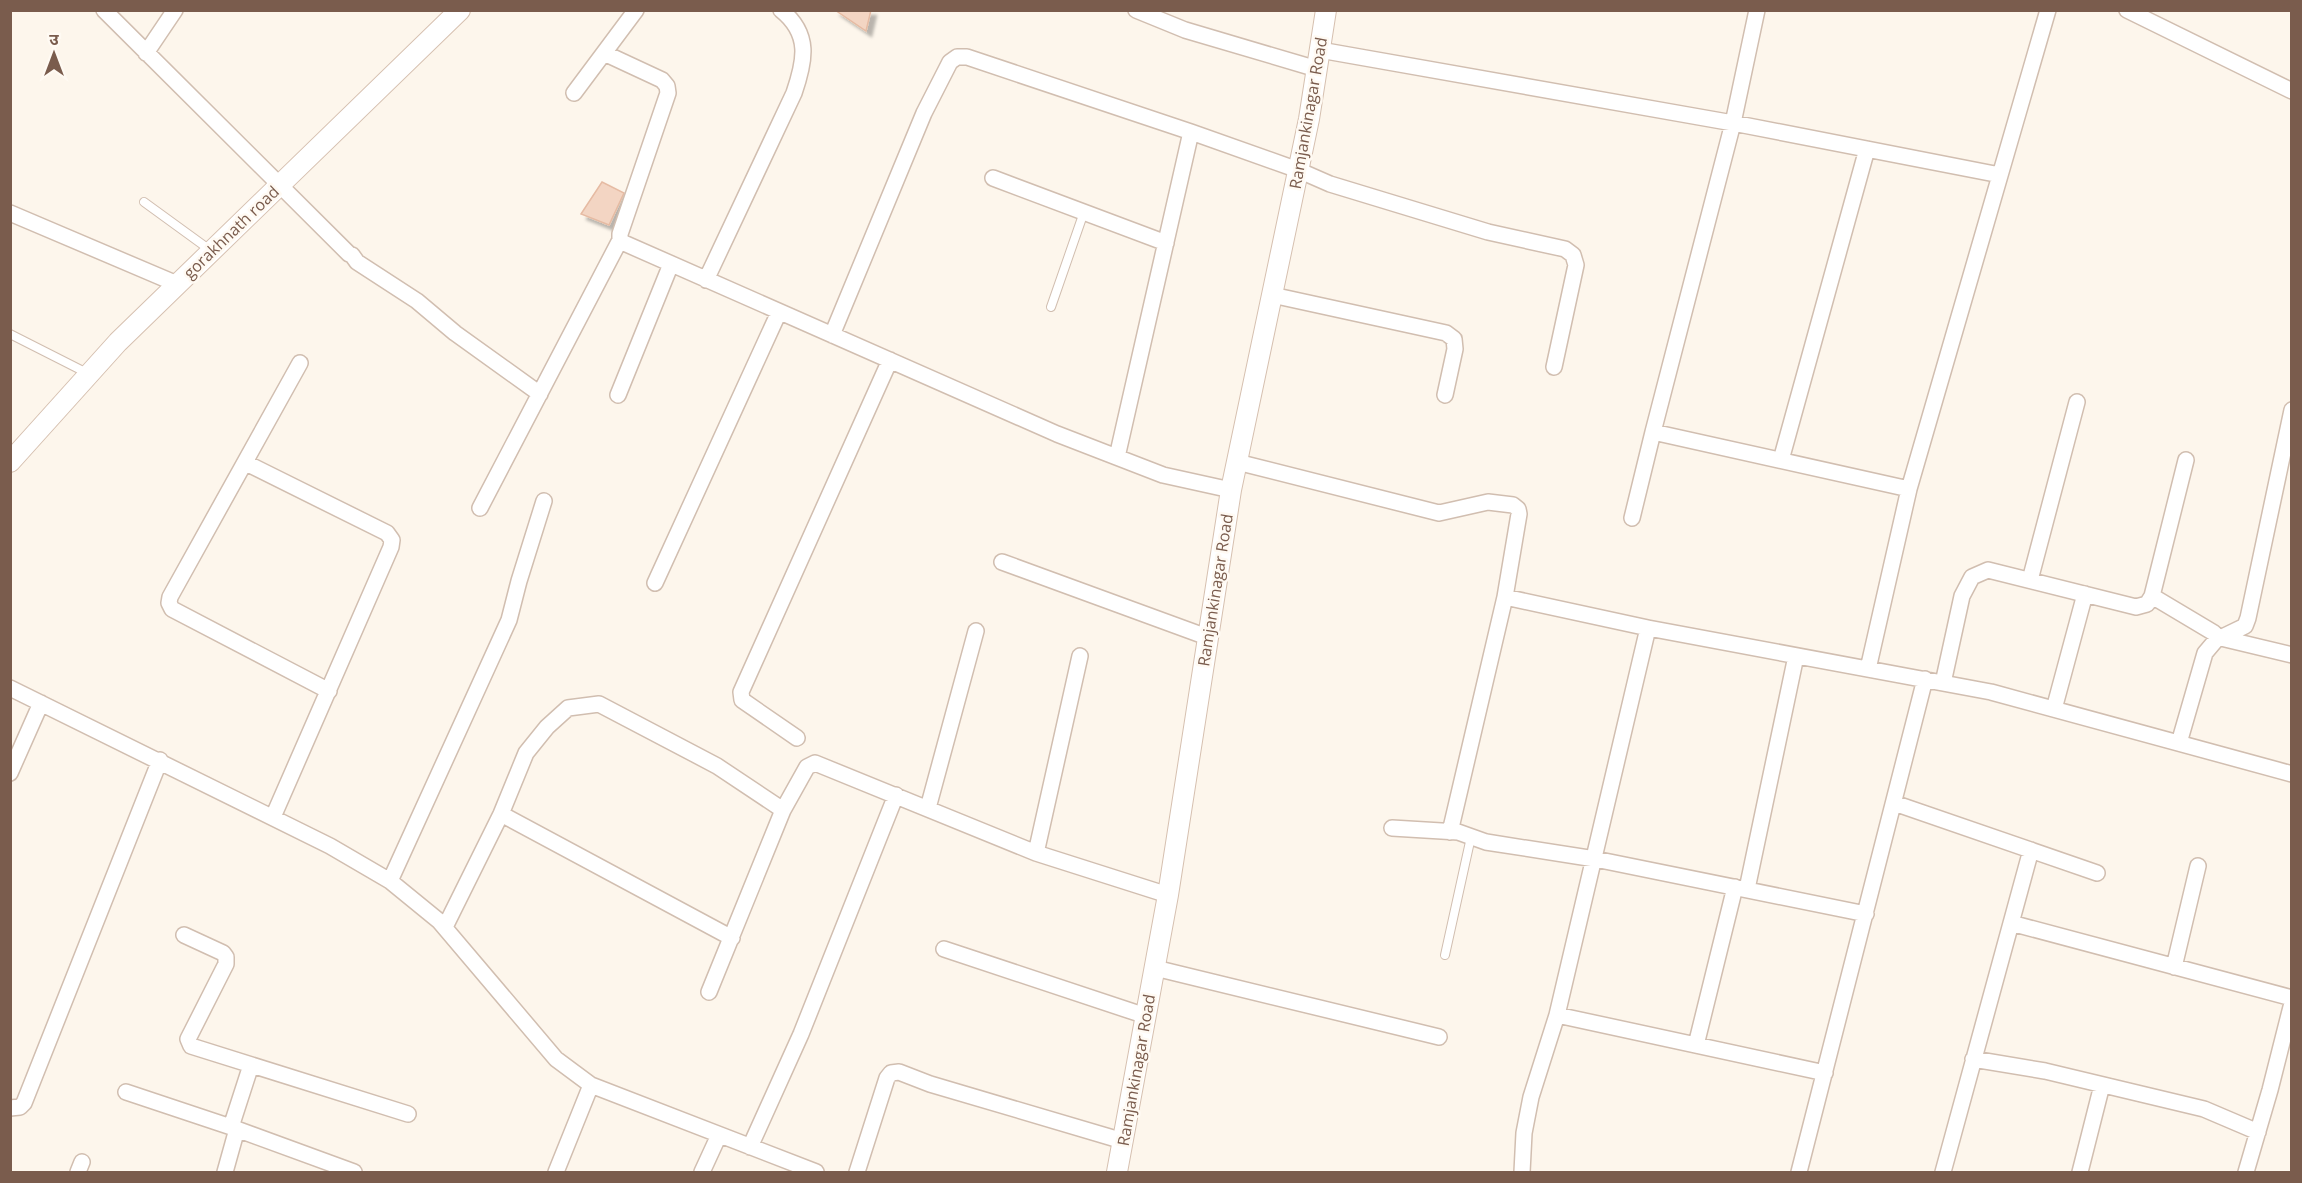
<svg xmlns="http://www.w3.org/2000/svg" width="2302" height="1183" font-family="'Open Sans','Noto Sans Devanagari',sans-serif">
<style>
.building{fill:#f3d5c3;stroke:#e6bba3;stroke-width:1.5;filter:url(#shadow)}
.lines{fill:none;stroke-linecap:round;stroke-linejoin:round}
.lane-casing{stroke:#d1beb0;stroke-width:10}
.street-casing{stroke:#d1beb0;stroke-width:18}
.secondary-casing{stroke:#d6c0b0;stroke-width:22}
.lane{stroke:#fff;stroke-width:8}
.street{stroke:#fff;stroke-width:15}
.secondary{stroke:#fff;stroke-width:20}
.labels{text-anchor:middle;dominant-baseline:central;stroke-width:5;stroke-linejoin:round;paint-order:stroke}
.street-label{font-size:16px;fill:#7a5c4d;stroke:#fffaf3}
</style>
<defs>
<filter id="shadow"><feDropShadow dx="5.5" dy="5.5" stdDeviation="1.5" flood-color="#0004"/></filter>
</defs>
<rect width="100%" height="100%" fill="#fdf6ec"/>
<!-- building -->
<path class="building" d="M 835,10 L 871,10 L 866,31 Z
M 602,182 L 624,193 L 609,225 L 581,214 Z"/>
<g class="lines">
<defs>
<path id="lane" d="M 144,202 L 210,250
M 1051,307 L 1084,212
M 10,334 L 89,374
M 1445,955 L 1471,837"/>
<path id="street" d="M 104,10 L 349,254 L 352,255 L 357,262 L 417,301 L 455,333 L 540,394
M 1136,10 L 1185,30 L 1317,69
M 1757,10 L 1733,123 L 1653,432 L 1909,489
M 2127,10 L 2292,91
M 1320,50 L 1733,123 L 2000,175
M 146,53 L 175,10
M 574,93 L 636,10
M 993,178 L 1166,243
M 10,213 L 177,284
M 620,240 L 624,243 L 1057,434 L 1163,475 L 1231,490
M 706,280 L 794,93 C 805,61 811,34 781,10
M 1272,295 L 1446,333 L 1454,339 L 1455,349 L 1445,395
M 832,335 L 924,113 L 950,62 L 957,57 L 967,57 L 1191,132 L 1298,170 L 1330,184 L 1488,232 L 1565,249 L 1573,255 L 1576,265 L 1554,367
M 300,363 L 170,597 L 169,603 L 172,609 L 329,691
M 618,395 L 671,264
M 1117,457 L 1191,132
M 1781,460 L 1867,149
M 1237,462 L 1439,513 L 1488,502 L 1513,505 L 1518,509 L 1519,514 L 1505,597 L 1450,832
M 246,463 L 387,533 L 392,540 L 391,547 L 273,817
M 480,508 L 620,240 L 620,234 L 668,93 L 667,86 L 662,80 L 604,53
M 1632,518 L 1653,432
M 1002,562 L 1207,637
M 2030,580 L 2077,402
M 655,583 L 779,312
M 2152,596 L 2214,633
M 1505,597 L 1648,628 L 1991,692 L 2292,774
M 2221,638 L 2292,655
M 1868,669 L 1909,489 L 2048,10
M 1943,683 L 1962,596 L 1972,577 L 1988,570 L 2136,607 L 2147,604 L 2152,596 L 2186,460
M 10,688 L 330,846 L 390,881 L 439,921 L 556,1059 L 591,1085 L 816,1172
M 2054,709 L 2085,594
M 797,738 L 742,700 L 741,692 L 890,360
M 2179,743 L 2205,653 L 2216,640 L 2245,626 L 2248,618 L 2292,410
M 10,773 L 41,703
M 1894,803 L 2097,873
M 928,808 L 976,631
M 501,814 L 732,938
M 1392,828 L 1458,832 L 1486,842 L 1595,859 L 1866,914
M 1036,853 L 1080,656
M 390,881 L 509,620 L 519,581 L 544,501
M 1747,889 L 1796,656
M 2011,923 L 2292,998
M 445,927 L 501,814 L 526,753 L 547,727 L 568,708 L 599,704 L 717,766 L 783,810
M 184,935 L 223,953 L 226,957 L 226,964 L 188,1039 L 191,1046 L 408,1114
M 944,949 L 1146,1016
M 2174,967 L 2198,866
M 1155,968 L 1439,1037
M 709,992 L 783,810 L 807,767 L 815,763 L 1036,853 L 1168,895
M 1557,1015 L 1825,1073
M 1696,1045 L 1735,887
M 1973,1059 L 2045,1071 L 2204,1109 L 2258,1132
M 126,1092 L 231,1127 L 354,1172
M 10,1108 L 20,1107 L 24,1103 L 160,760
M 231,1127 L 251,1065
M 750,1147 L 801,1034 L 896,795
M 78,1172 L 82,1162
M 225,1172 L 237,1129
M 556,1172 L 591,1085
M 702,1172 L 719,1135
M 857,1172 L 887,1078 L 891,1073 L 899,1072 L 930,1084 L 1123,1141
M 1522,1172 L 1524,1133 L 1531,1097 L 1557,1015 L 1648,628
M 1799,1172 L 1925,679
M 1943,1172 L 2031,850
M 2080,1172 L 2102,1085
M 2246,1172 L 2270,1090 L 2292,1003"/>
<path id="secondary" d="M 10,462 L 118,342 L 460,10
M 1117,1172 L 1168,895 L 1231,490 L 1309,119 L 1326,10"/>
</defs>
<!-- lane casing -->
<use href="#lane" class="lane-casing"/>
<!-- street casing -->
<use href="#street" class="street-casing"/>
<!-- secondary casing -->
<use href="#secondary" class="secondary-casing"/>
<!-- lane -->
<use href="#lane" class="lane"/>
<!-- street -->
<use href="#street" class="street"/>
<!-- secondary -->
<use href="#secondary" class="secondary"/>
</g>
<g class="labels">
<!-- street labels -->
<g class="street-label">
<text transform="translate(1308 113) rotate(-80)">Ramjankinagar Road</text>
<text transform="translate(231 232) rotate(-44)">gorakhnath road</text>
<text transform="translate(1215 590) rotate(-81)">Ramjankinagar Road</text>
<text transform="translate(1136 1070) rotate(-80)">Ramjankinagar Road</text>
</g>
</g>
<!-- border -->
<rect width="2302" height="1183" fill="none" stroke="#7a5c4d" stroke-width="24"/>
<!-- north arrow -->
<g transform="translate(54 54)" stroke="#fffaf3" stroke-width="4.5" paint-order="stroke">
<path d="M0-4.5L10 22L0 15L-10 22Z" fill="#7a5c4d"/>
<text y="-9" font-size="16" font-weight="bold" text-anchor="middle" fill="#7a5c4d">उ</text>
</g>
</svg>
